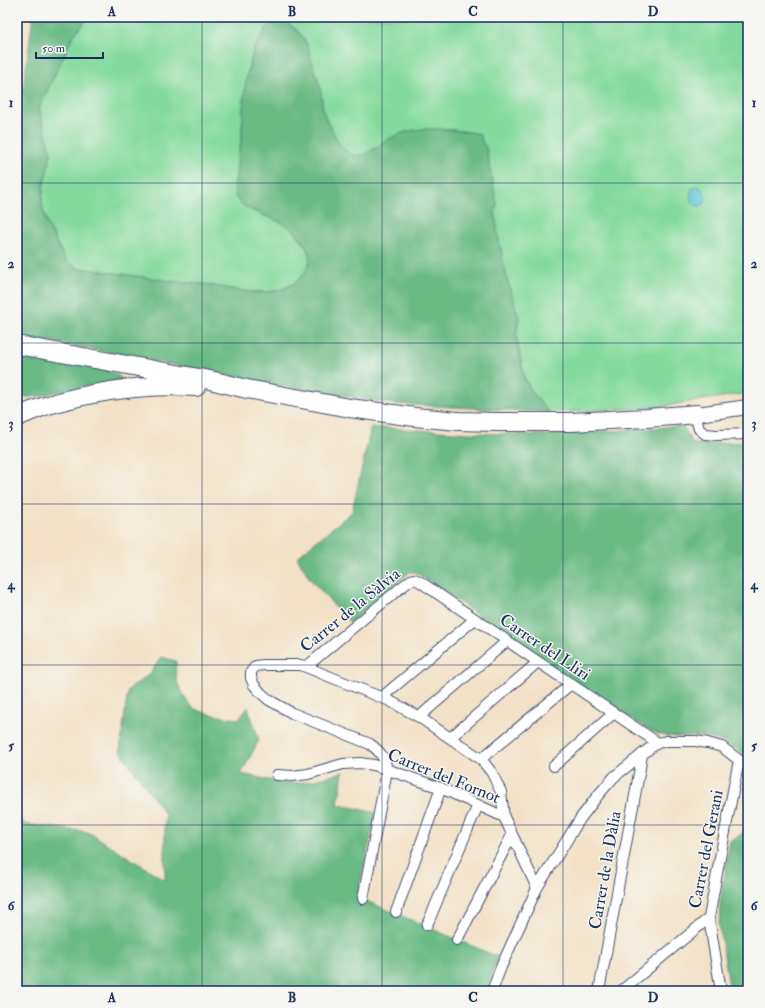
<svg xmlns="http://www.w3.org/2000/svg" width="765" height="1008" font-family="'IM FELL Double Pica',serif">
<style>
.green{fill:#84da9e;stroke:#50847e}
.forest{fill:#6bba85;stroke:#437472}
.water{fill:#5dc8d7;stroke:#3c7c9a}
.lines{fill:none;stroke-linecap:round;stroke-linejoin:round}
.street-casing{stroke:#3b4a6e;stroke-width:12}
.secondary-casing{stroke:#3b4a6e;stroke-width:16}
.highway-casing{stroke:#3b4a6e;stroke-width:20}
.street{stroke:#fff;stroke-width:10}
.secondary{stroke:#fff;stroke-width:14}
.highway{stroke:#fff;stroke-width:18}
.grid{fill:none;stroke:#1b2f5e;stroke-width:1;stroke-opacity:0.55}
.labels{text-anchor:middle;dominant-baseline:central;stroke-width:3;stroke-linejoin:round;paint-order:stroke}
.street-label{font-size:17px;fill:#1b2f5e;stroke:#f6f6f2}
.neatline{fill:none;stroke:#1b2f5e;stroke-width:1.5}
.grid-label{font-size:13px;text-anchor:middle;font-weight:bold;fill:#1b2f5e}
</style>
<rect width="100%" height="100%" fill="#f6f6f2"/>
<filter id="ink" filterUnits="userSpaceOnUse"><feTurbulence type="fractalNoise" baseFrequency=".025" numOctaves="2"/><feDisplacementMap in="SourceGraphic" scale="8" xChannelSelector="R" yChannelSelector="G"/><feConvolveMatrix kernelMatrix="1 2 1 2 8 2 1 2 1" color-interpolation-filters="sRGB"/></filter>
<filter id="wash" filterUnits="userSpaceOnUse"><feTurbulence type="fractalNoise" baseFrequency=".012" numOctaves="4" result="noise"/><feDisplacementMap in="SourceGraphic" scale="16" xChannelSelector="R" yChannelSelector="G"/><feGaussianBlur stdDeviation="0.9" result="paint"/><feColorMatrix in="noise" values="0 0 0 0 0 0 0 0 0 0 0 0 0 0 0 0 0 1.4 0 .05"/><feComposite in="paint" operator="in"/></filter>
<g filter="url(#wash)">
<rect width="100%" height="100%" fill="#f2e1c6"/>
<!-- green -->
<path class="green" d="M 83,17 L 748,17 L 748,393 L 650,408 L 548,412 L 532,392 L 524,377 L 516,334 L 519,318 L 507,279 L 498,236 L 495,212 L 497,204 L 486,149 L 482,142 L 480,134 C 455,129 414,125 391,138 C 378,145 363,163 348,153 C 341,148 336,139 332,131 C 330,126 327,122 325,117 C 322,108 322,97 320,87 C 319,80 315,74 313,68 C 307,43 307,35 284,21 L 254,48 L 248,71 L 245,89 L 243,110 L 241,142 L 238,159 L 236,174 L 235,182 L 247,208 L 285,224 L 294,231 L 305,245 L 310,257 L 309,265 L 303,275 L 297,282 L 282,289 L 268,292 L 241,291 L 203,284 L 166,281 L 103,271 L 85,269 L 78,268 L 70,264 L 64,258 L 53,234 L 48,226 L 43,209 L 42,201 L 44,184 L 51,154 L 39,108 L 73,36 L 86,19 Z"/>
<!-- forest -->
<path class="forest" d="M 33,17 L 83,17 L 87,19 L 73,36 L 39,108 L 51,154 L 44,184 L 42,201 L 43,209 L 45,219 L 64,258 L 70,264 L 78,268 L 85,269 L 158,279 C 173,282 188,282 203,284 C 236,289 288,306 307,268 C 314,255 304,240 294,231 C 281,218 243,212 236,198 C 233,190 235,183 236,175 C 237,169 237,163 238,156 C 239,151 241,147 241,142 C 243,132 242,121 243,111 C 244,86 248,60 260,38 C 264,31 270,21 279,21 C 284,21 288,23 292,27 C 303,34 308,46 311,58 C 312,62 313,66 314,69 C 316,75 319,81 320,87 C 322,97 322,108 325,117 C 326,121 329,124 331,127 C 335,136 339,146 347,152 C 363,164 380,142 394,136 C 398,135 401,133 405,132 C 422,126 461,130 480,134 L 482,142 L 486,148 L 497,204 L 495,212 L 498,236 L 507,279 L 519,318 L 516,334 L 524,377 L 532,392 L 548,412 L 395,404 L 284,386 L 49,341 L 42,348 L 116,374 L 123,380 L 117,385 L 85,386 L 40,396 L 17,398 L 17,121 L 21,104 Z
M 683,426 L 693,444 L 748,442 L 748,744 L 746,755 C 732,746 721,739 703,737 C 691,736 678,738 666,736 C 651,733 635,721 622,713 L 415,572 L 410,572 L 350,623 L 310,579 L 297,557 L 352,512 L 371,427 L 469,433 L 550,435 Z
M 161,657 L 176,661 C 176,665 175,670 176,674 C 176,685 186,703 195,709 C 206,715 226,717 239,719 L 248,707 L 259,740 L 241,774 C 258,777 277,783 294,783 C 311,782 327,777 343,772 L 338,804 L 376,813 L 357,897 L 498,957 L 486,991 L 17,991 L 17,814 L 24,824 L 88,832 L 165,880 L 165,814 L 120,751 L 128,690 L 150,674 Z
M 748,830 L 748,991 L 730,991 L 719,926 L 720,905 L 730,841 Z"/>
<!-- water -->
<path class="water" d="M 696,186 L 701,188 C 717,210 684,214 692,189 Z"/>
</g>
<g filter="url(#ink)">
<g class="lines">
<defs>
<path id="street" d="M 697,414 L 697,422 L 699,429 L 705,434 L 717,435 L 748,434
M 306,667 L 399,589 L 411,580 L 414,579 L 419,581 L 658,743
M 382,697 L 475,619
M 419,717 L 507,641
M 450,738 L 538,662
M 481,759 L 571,684
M 554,766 L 614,713
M 277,775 L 292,776 L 308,774 L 343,764 L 360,763 L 374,765 L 441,788 L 504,817
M 363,899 L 387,770 C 385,758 380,751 370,744 L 292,713 L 269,700 L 261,693 L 254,685 L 251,678 L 251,672 L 253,669 L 256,666 L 263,665 L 301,665 L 306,667 L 390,701 L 419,717 L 481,759 L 492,773 L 501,792 L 504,817 L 537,888
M 396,912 L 441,788
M 427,925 L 478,805
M 457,940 L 512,835
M 492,991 L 501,967 L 537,888 L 580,819 L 599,794 L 614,777 L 650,748 L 658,743 L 666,741 L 695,741 L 708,743 L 722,747 L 748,767
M 599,991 L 640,768 L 642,754
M 621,991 L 709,918
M 721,991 L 709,918 L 717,873 L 739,760"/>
<path id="secondary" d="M 697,414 L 748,407"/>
<path id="highway" d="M 17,345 L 210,380 L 247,389 L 350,408 L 415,417 L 458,421 L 497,422 L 571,422 L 647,418 L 697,414
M 17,417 C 26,413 36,409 45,406 C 94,391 145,384 196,387"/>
</defs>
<!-- street casing -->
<use href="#street" class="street-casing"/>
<!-- secondary casing -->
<use href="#secondary" class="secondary-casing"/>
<!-- highway casing -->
<use href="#highway" class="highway-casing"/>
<!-- street -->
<use href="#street" class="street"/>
<!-- secondary -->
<use href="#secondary" class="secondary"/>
<!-- highway -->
<use href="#highway" class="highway"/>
</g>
</g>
<!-- grid -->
<path class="grid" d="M 202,17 L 202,991M 382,17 L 382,991M 563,17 L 563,991M 17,183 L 748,183M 17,343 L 748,343M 17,504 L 748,504M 17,665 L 748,665M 17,825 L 748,825"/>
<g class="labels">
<!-- street labels -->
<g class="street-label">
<text transform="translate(350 610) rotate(-39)">Carrer de la Sàlvia</text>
<text transform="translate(545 647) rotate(34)">Carrer del Lliri</text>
<text transform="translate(444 776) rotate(22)">Carrer del Fornot</text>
<text transform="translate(706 849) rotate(-79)">Carrer del Gerani</text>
<text transform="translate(605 870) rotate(-80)">Carrer de la Dàlia</text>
</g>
</g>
<!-- margin -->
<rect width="765" height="1008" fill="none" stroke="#f6f6f2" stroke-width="44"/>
<!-- scale -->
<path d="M36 52v6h67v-6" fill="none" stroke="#1b2f5e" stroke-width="2"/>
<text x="42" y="52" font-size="12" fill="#1b2f5e" stroke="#f6f6f2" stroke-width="3" paint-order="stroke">50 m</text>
<rect x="22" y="22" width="721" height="964" class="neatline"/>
<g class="grid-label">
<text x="112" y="16">A</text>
<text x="292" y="16">B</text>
<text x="473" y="16">C</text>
<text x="653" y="16">D</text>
<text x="11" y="107">1</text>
<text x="754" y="107">1</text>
<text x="11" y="268">2</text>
<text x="754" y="268">2</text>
<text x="11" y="428">3</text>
<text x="754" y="428">3</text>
<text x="11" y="589">4</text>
<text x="754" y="589">4</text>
<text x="11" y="750">5</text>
<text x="754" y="750">5</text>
<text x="11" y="910">6</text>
<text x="754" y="910">6</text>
<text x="112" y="1002">A</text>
<text x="292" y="1002">B</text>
<text x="473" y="1002">C</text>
<text x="653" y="1002">D</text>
</g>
</svg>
